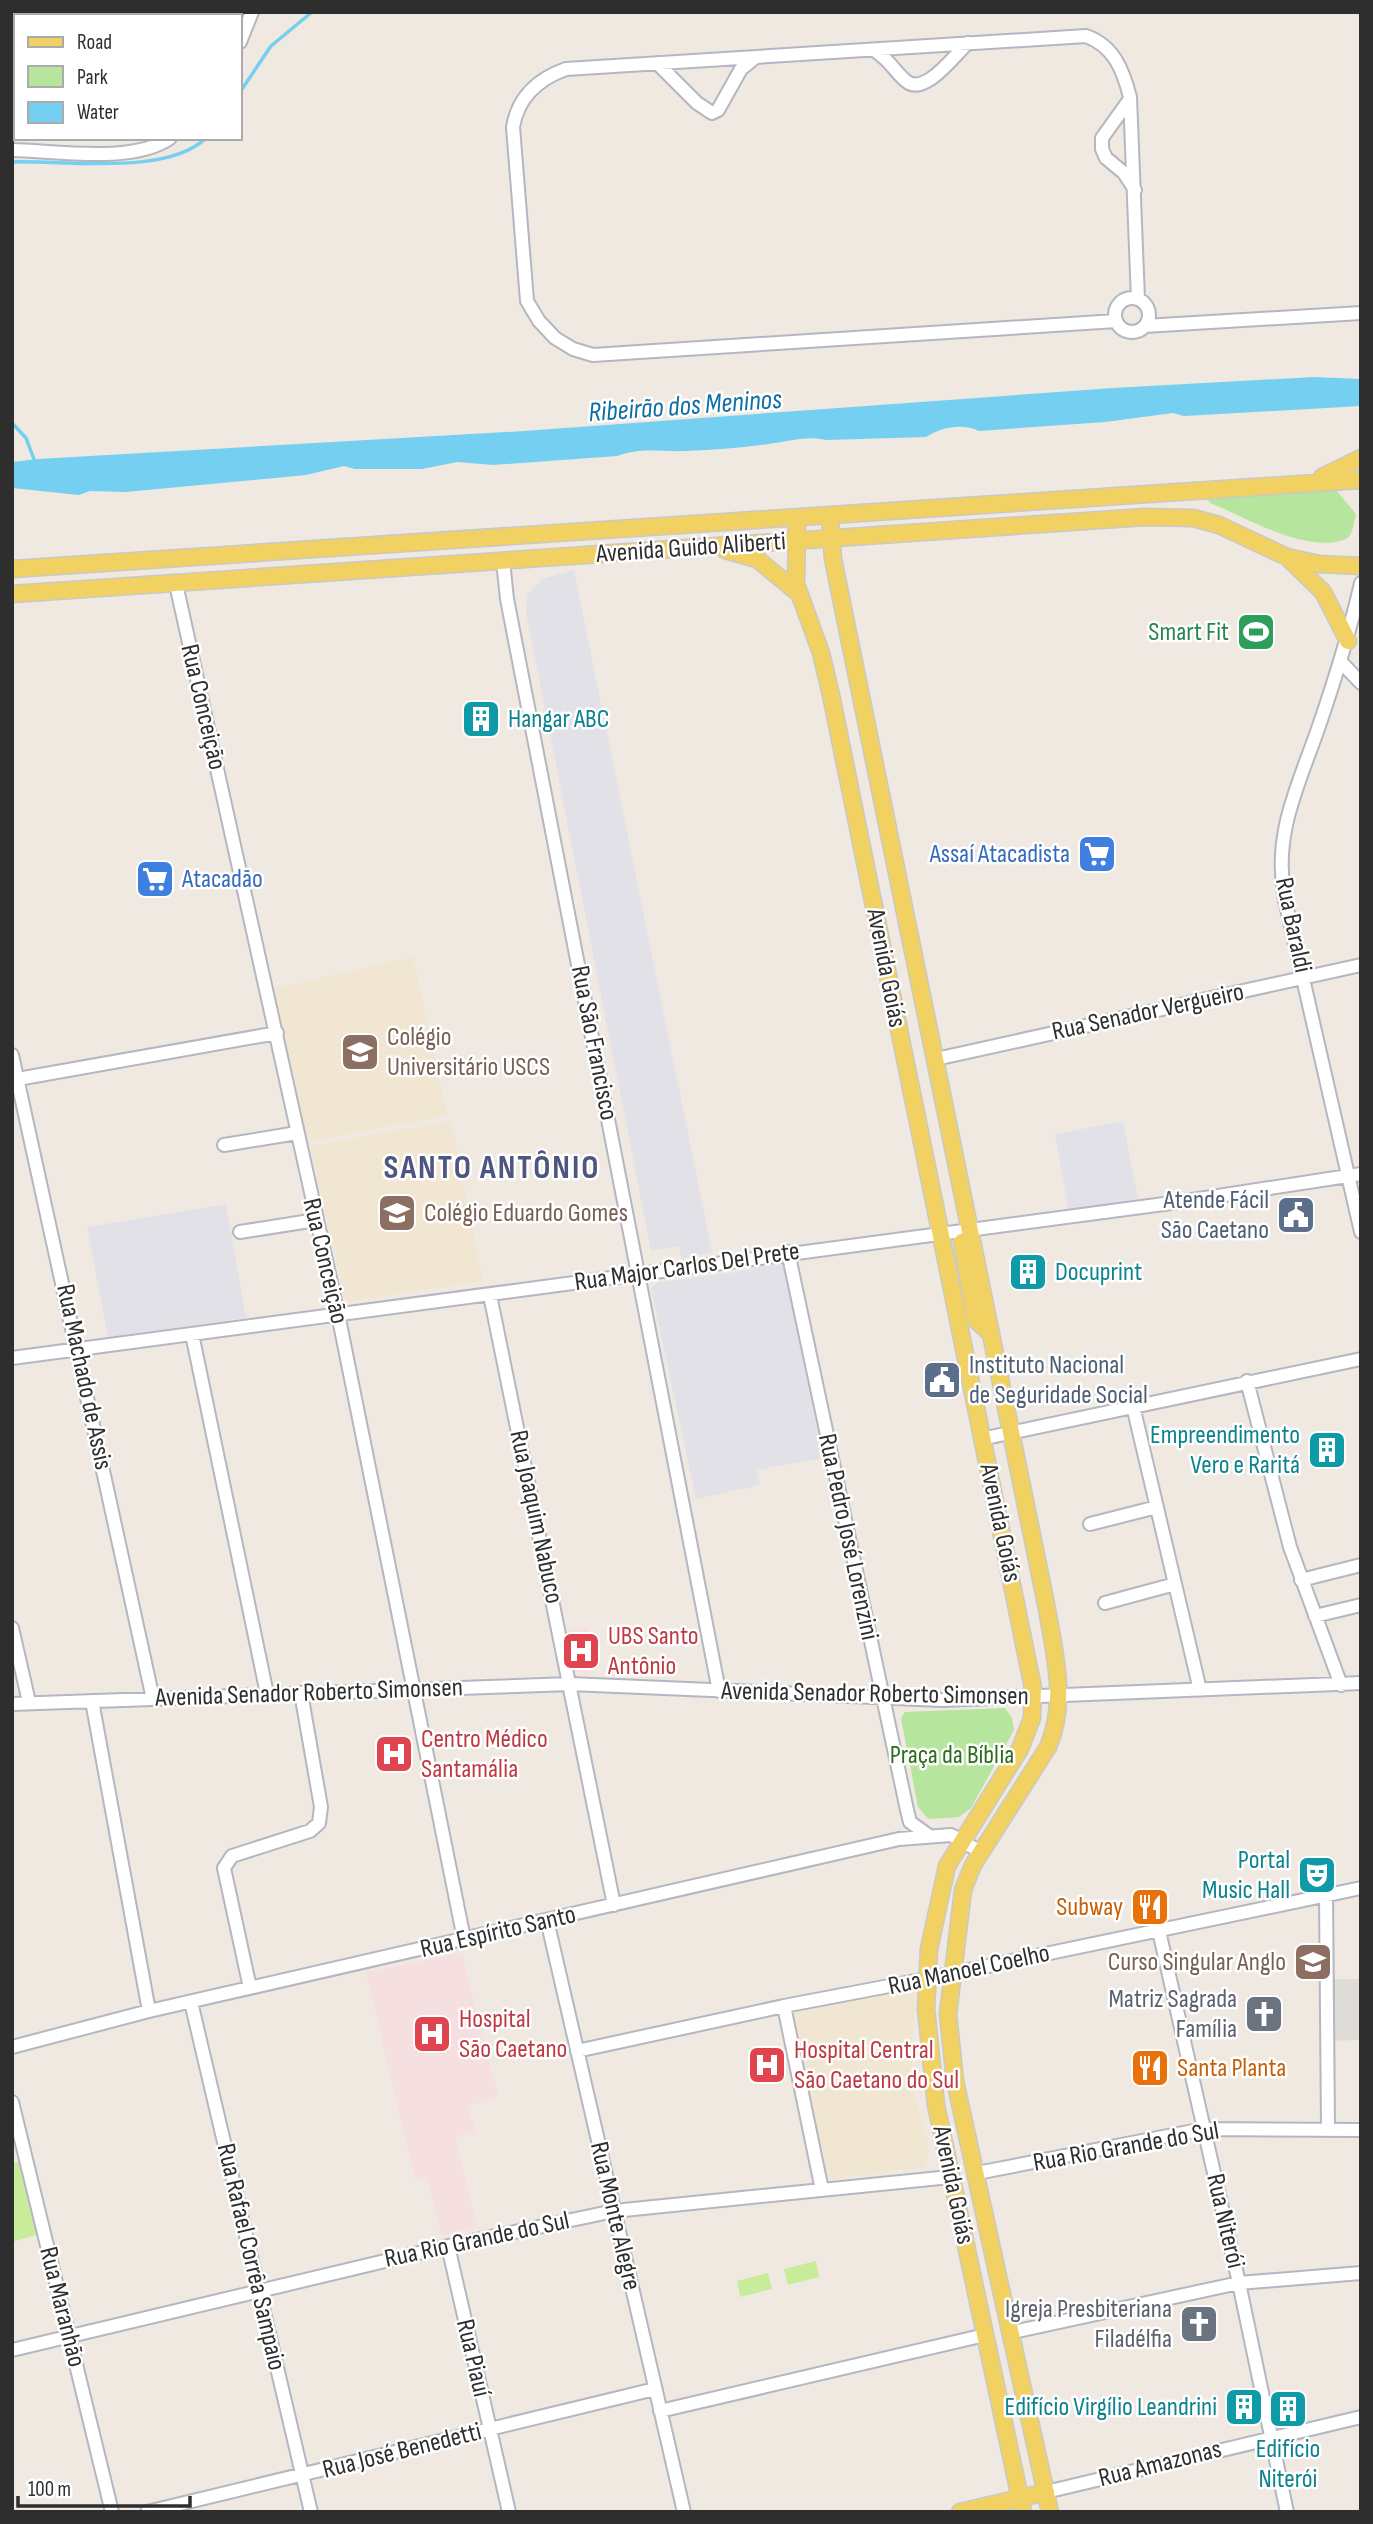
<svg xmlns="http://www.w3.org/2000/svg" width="1373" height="2524" font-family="'Sofia Sans Condensed',sans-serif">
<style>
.industrial{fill:#e3e1e8}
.education{fill:#f0e6d1}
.medical{fill:#f5dfe0}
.green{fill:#b6e59e}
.pitch{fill:#c9ec9a}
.plaza{fill:#dfdcd8}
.water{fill:#75cff0}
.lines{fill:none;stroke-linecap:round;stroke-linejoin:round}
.stream{stroke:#75cff0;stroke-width:3.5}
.minor-casing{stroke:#b4b7c1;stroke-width:16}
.major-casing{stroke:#c9c9c9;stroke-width:19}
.minor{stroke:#fff;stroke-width:12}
.major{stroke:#f2d163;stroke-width:16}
.labels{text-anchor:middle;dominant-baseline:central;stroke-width:5;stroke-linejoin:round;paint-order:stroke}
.street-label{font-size:26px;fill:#2e2e2e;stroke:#fff}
.leisure-label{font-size:26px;fill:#27864d;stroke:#fff;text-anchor:end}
.culture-label{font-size:26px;fill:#0d838f;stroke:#fff;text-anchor:end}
.shop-label{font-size:26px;fill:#366cbe;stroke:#fff;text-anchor:end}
.education-label{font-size:26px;fill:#785e54;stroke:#fff;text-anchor:start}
.service-label{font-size:26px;fill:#4e5e75;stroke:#fff;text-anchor:end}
.health-label{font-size:26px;fill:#be3a42;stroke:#fff;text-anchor:start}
.park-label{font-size:26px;fill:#2c6e1b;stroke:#fff}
.food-label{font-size:26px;fill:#c56008;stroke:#fff;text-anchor:end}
.worship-label{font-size:26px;fill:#5b616d;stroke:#fff;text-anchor:end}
.water-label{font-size:28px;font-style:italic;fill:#0d6fa3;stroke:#fff}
.district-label{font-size:33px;font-weight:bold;letter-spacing:2px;fill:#4d5680;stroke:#fff}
</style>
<rect width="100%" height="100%" fill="#efe9e1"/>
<!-- industrial -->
<path class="industrial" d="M 574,570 L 712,1252 L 682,1259 L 678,1246 L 651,1251 L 526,612 L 527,595 L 543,579 Z
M 1123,1121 L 1138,1200 L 1069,1213 L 1055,1134 Z
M 226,1204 L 246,1318 L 108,1337 L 87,1227 Z
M 783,1259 L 823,1458 L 757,1470 L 760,1485 L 696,1499 L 651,1288 L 656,1283 L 751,1270 L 752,1263 Z"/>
<!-- education -->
<path class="education" d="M 413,957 L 447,1115 L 307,1142 L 273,989 Z
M 451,1121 L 483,1281 L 346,1302 L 310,1146 Z
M 917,1988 L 912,2038 L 912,2085 L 929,2147 L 925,2167 L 828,2180 L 792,2012 Z"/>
<!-- medical -->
<path class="medical" d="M 587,1628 L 589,1676 L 578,1671 L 570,1630 Z
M 462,1953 L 498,2096 L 468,2106 L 475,2131 L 455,2137 L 477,2227 L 442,2236 L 427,2176 L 415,2179 L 366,1972 Z"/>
<!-- green -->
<path class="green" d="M 1336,490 L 1356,514 C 1354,521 1353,536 1346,539 C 1307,555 1246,517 1210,503 L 1206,497 Z
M 1005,1708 L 1012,1718 L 1014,1730 L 971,1808 L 959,1817 L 928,1819 L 918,1807 L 901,1718 L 905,1712 Z"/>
<!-- pitch -->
<path class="pitch" d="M 20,2162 L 39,2234 L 12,2242 L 12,2163 Z
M 816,2261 L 819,2277 L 788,2285 L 784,2269 Z
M 768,2273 L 772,2289 L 740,2297 L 737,2281 Z"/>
<!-- plaza -->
<path class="plaza" d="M 1327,1979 L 1361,1979 L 1361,2040 L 1327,2041 Z"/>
<!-- water -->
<path class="water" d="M 1314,377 L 1361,379 L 1361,406 L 1184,416 L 1173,413 L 1105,422 L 979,431 C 963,423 941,427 926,437 L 826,440 C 805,435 788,442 768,444 C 741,448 713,450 686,451 C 662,452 641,447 617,456 L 493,465 L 457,462 L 422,469 L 355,469 L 344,466 L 306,475 L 126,492 L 90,491 L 79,495 L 12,488 L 12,462 L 38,459 L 524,431 L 1113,388 Z"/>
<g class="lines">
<!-- stream -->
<path class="stream" d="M 240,92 L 271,46 L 312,12
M 12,162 C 66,160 167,176 206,138
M 12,423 L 26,438 L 35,462"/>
<defs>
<path id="minor" d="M 110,16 L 112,12
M 240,42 L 252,12
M 874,50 C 891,61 894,71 906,81 C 925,97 955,54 968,43
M 657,63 L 697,103 L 712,113 L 718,110 L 741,69 L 756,57
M 12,67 L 16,67
M 1130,99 L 1102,138 L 1102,149 L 1106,158 L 1124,173 L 1135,190
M 12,150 C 57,151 133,164 170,138
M1115 315a17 17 0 1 1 34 0a17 17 0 1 1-34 0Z
M 1116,321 L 593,355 L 573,349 L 555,338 L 539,321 L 527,301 L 513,127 C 518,97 538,79 566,69 L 1086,36 C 1114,46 1123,70 1130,97 L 1138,299
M 1145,326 L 1361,313
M 503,561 L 507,599 L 719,1691
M 1361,583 C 1350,631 1336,676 1320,723 C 1299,785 1272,833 1285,900 L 1361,1232
M 176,584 L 338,1314 L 464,1939
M 1341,662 L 1361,683
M 12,1055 L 153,1699
M 936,1059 L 1361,965
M 12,1080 L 277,1033
M 224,1145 L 297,1133
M 240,1232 L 316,1220
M 788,1252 L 907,1810 L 910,1822 L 928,1835
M 490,1295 L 614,1905
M 192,1334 L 267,1694
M 12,1358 L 1179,1202 L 1361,1174
M 1247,1381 L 1290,1547 L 1341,1685
M 1133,1406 L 1200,1690
M 981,1439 L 1361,1359
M 1090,1524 L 1157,1507
M 1301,1580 L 1361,1565
M 1105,1603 L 1175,1584
M 1315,1616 L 1361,1605
M 12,1628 L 29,1702
M 92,1701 L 149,2011
M 12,1704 L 570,1684 L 942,1700 L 1361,1683
M 1326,1895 L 1328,2129
M 547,1920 L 684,2512
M 1159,1931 L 1239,2283 L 1287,2512
M 250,1988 L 224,1868 L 232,1856 L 310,1831 L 319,1823 L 321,1807 L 301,1693
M 191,2002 L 311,2512
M 784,2006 L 822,2190
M 12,2047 L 149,2011 L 899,1839 L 951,1835 L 981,1852
M 577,2051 L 784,2006 L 926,1979 L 1361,1888
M 12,2102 L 112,2512
M 977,2173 L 1204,2129 L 1361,2130
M 448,2246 L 509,2512
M 1013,2332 L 1239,2283 L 1361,2273
M 12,2350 L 448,2246 L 614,2211 L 950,2177
M 660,2411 L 985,2335
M 1046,2492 L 1361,2417
M 147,2512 L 655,2389"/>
<path id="major" d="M 1322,477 L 1361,458
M 830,517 L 833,559 L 1046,1604 C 1054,1651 1068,1701 1048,1747 L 973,1865 L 963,1890 L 948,2014 L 955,2081 L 1050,2512
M 797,519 L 796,584 L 821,653 L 831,695 L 1033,1688 L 1032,1718 L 1020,1749 L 947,1866 L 929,1949 L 926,2009 L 936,2105 L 1023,2512
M 725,550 L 757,559 L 797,592
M 1289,559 L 1323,592 L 1348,641
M 12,569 L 1361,480
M 12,594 L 1145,517 L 1193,518 L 1219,525 L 1287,557 L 1319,564 L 1361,566
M 962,1242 L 975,1319 L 990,1333
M 960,2512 L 1046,2492"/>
</defs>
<!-- minor casing -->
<use href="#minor" class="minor-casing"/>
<!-- major casing -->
<use href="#major" class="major-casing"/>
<!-- minor -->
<use href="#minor" class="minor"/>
<!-- major -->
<use href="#major" class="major"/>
</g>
<!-- icons -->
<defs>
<symbol id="stadium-square" viewBox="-11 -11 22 22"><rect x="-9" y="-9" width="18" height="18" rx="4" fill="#2e9e5b" stroke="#fff"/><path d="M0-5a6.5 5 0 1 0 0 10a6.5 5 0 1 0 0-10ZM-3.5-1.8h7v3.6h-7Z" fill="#fff"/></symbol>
<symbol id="building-square" viewBox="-11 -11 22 22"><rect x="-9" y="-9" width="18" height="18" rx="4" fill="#0f9aa8" stroke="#fff"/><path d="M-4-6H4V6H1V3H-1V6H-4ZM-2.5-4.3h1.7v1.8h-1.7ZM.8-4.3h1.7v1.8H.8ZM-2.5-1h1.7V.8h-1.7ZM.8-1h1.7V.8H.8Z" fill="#fff"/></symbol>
<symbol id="supermarket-square" viewBox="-11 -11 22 22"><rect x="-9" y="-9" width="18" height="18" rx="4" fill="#3f7fe0" stroke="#fff"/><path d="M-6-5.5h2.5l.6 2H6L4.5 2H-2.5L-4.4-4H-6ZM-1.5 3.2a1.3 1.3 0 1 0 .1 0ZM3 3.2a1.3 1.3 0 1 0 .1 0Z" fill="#fff"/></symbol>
<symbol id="university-square" viewBox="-11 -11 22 22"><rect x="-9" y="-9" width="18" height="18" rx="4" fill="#8d6e63" stroke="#fff"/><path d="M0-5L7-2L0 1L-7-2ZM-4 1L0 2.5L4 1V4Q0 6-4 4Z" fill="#fff"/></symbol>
<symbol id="school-square" viewBox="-11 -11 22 22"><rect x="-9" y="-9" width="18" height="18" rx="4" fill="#8d6e63" stroke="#fff"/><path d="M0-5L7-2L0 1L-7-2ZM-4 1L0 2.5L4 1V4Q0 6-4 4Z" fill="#fff"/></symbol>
<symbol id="civic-square" viewBox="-11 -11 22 22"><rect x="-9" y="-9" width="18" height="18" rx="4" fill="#5c6f8a" stroke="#fff"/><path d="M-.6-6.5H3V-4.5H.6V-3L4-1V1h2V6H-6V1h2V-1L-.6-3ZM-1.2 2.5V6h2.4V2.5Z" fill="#fff"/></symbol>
<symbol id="hospital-square" viewBox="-11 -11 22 22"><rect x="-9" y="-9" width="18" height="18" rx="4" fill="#e0444e" stroke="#fff"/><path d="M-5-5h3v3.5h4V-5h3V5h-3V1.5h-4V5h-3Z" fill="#fff"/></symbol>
<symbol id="theatre-square" viewBox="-11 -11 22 22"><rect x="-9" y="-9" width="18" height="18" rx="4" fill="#0f9aa8" stroke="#fff"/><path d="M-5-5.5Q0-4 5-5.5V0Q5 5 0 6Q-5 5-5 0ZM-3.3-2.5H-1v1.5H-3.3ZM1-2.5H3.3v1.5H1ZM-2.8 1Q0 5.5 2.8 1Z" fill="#fff"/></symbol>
<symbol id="restaurant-square" viewBox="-11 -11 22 22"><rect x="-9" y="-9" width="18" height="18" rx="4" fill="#e8710a" stroke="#fff"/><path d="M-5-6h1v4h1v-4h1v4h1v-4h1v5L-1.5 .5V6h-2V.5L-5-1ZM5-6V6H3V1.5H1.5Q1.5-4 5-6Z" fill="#fff"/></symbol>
<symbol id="church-square" viewBox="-11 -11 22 22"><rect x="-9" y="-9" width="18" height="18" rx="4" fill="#6b7280" stroke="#fff"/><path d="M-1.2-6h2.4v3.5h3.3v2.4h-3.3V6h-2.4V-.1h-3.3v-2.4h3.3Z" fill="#fff"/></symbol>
</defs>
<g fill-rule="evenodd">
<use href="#stadium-square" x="1234" y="610" width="44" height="44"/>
<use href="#building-square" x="459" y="697" width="44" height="44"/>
<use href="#supermarket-square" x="1075" y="832" width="44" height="44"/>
<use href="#supermarket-square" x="133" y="857" width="44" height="44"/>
<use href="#university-square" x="338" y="1030" width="44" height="44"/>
<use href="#school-square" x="375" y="1191" width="44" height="44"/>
<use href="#civic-square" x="1274" y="1193" width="44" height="44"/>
<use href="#building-square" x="1006" y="1250" width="44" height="44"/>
<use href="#civic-square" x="920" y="1358" width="44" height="44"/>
<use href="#building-square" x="1305" y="1428" width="44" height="44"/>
<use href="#hospital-square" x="559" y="1629" width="44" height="44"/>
<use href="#hospital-square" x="372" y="1732" width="44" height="44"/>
<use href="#theatre-square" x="1295" y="1853" width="44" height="44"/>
<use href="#restaurant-square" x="1128" y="1885" width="44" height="44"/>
<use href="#school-square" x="1291" y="1940" width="44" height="44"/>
<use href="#church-square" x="1242" y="1992" width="44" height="44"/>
<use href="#hospital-square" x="410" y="2012" width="44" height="44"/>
<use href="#hospital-square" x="745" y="2043" width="44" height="44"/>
<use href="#restaurant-square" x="1128" y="2046" width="44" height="44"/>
<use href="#church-square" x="1177" y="2302" width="44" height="44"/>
<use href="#building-square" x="1222" y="2385" width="44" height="44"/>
<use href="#building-square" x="1266" y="2387" width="44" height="44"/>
</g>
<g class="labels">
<!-- street labels -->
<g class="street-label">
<text transform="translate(691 548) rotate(-4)">Avenida Guido Aliberti</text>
<text transform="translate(203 707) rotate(77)">Rua Conceição</text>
<text transform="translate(1293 925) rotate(78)">Rua Baraldi</text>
<text transform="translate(886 968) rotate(79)">Avenida Goiás</text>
<text transform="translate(1148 1012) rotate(-12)">Rua Senador Vergueiro</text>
<text transform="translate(594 1043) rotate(79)">Rua São Francisco</text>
<text transform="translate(325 1261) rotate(77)">Rua Conceição</text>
<text transform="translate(687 1267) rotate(-8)">Rua Major Carlos Del Prete</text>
<text transform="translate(84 1377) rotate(78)">Rua Machado de Assis</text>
<text transform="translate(536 1517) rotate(78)">Rua Joaquim Nabuco</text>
<text transform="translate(1000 1523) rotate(78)">Avenida Goiás</text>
<text transform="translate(848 1537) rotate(78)">Rua Pedro José Lorenzini</text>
<text transform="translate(309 1693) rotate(-2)">Avenida Senador Roberto Simonsen</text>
<text transform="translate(875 1694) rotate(1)">Avenida Senador Roberto Simonsen</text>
<text transform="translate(498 1932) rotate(-13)">Rua Espírito Santo</text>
<text transform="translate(969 1970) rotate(-12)">Rua Manoel Coelho</text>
<text transform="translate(1126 2147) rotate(-10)">Rua Rio Grande do Sul</text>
<text transform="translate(953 2185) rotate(78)">Avenida Goiás</text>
<text transform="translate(615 2216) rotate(77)">Rua Monte Alegre</text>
<text transform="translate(1225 2221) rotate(77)">Rua Niterói</text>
<text transform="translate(477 2240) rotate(-12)">Rua Rio Grande do Sul</text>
<text transform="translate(251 2257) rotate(77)">Rua Rafael Corrêa Sampaio</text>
<text transform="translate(62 2307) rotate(76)">Rua Maranhão</text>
<text transform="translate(473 2358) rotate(77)">Rua Piauí</text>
<text transform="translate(402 2451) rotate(-14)">Rua José Benedetti</text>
<text transform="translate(1160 2464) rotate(-14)">Rua Amazonas</text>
</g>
<!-- leisure labels -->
<g class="leisure-label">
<text x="1229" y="632">Smart Fit</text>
</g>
<!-- culture labels -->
<g class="culture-label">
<text x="508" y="719" text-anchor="start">Hangar ABC</text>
<text x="1055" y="1272" text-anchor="start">Docuprint</text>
<text x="1300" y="1435">Empreendimento<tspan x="1300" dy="30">Vero e Raritá</tspan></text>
<text x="1290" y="1860">Portal<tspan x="1290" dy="30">Music Hall</tspan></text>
<text x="1217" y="2407">Edifício Virgílio Leandrini</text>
<text x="1288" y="2449" text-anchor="middle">Edifício<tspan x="1288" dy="30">Niterói</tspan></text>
</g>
<!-- shop labels -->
<g class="shop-label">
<text x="1070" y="854">Assaí Atacadista</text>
<text x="182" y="879" text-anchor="start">Atacadão</text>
</g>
<!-- education labels -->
<g class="education-label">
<text x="387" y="1037">Colégio<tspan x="387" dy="30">Universitário USCS</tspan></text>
<text x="424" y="1213">Colégio Eduardo Gomes</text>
<text x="1286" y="1962" text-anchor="end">Curso Singular Anglo</text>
</g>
<!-- service labels -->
<g class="service-label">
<text x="1269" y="1200">Atende Fácil<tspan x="1269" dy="30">São Caetano</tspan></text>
<text x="969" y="1365" text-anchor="start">Instituto Nacional<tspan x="969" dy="30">de Seguridade Social</tspan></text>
</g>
<!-- health labels -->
<g class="health-label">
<text x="608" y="1636">UBS Santo<tspan x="608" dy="30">Antônio</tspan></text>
<text x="421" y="1739">Centro Médico<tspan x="421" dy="30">Santamália</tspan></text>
<text x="459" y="2019">Hospital<tspan x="459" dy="30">São Caetano</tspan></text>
<text x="794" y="2050">Hospital Central<tspan x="794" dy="30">São Caetano do Sul</tspan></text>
</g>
<!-- park labels -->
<g class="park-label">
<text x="952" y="1755">Praça da Bíblia</text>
</g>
<!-- food labels -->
<g class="food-label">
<text x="1123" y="1907">Subway</text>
<text x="1177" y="2068" text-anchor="start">Santa Planta</text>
</g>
<!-- worship labels -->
<g class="worship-label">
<text x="1237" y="1999">Matriz Sagrada<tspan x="1237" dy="30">Família</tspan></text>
<text x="1172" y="2309">Igreja Presbiteriana<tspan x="1172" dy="30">Filadélfia</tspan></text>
</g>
<!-- water labels -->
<g class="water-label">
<text transform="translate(685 406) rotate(-4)">Ribeirão dos Meninos</text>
</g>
<!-- district labels -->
<g class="district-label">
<text x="492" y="1168">SANTO ANTÔNIO</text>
</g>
</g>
<!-- border -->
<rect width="1373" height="2524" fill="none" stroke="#2e2e2e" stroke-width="28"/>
<!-- legend -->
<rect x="14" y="14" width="228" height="126" fill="#ffffff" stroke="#ababab" stroke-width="2"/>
<rect x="28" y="37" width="35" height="10" fill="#f2d163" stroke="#ababab" stroke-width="2"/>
<text x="77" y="49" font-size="21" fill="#2e2e2e">Road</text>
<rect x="28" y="66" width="35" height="21" fill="#b6e59e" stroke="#ababab" stroke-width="2"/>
<text x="77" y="84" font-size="21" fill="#2e2e2e">Park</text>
<rect x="28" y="102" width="35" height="21" fill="#75cff0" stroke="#ababab" stroke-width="2"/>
<text x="77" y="119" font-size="21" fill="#2e2e2e">Water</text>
<!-- scale -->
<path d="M18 2496v10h172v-10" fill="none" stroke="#2e2e2e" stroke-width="3.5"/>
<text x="28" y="2496" font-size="21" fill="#2e2e2e" stroke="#ffffff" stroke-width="5" paint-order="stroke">100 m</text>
</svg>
